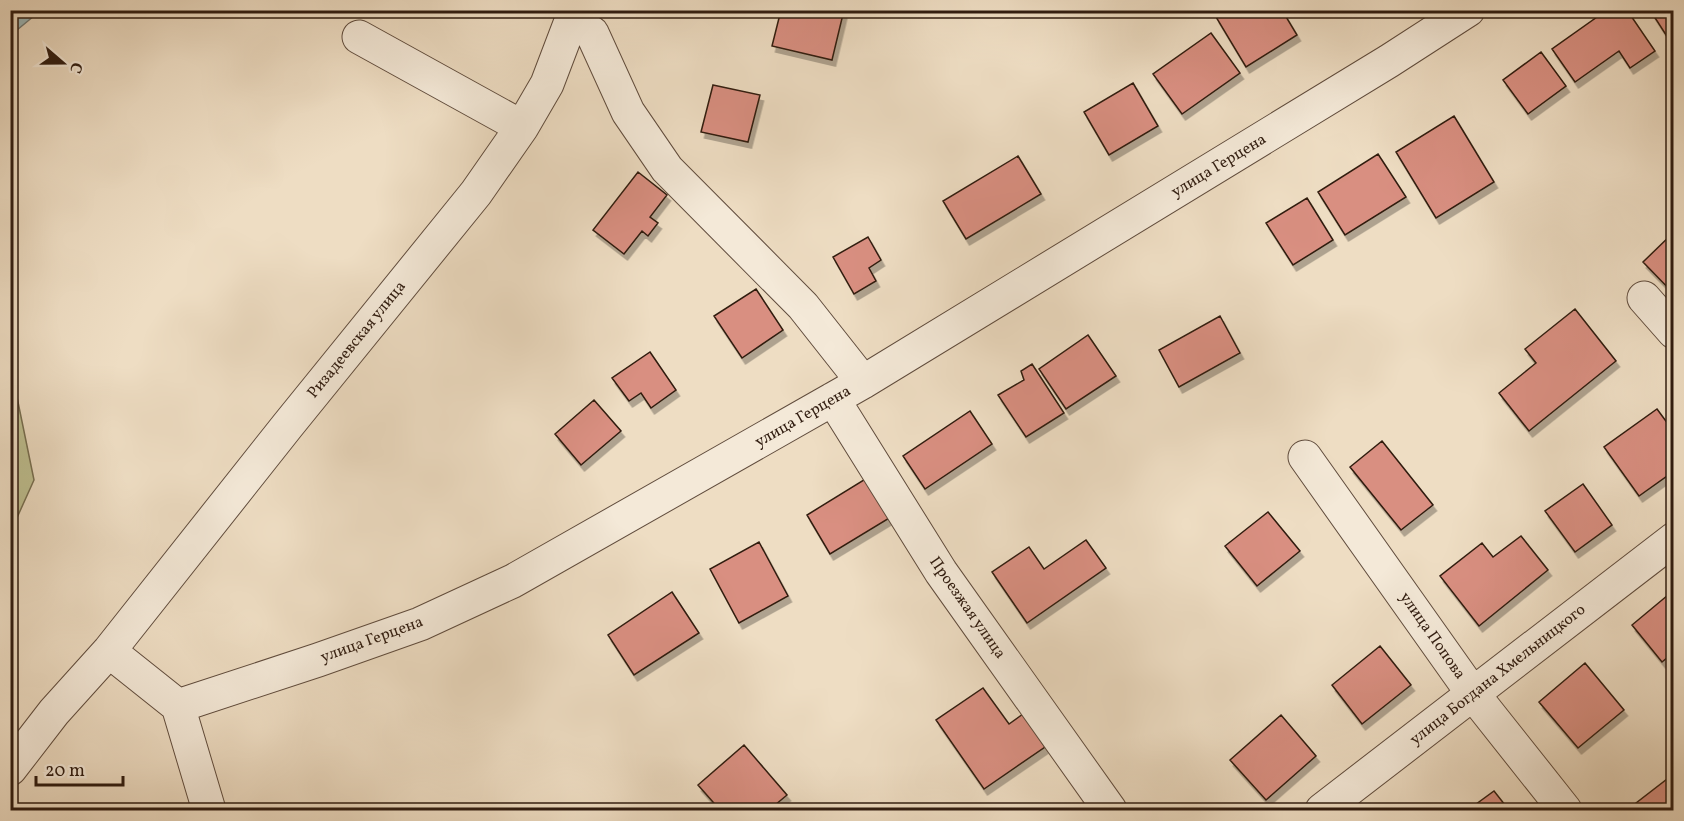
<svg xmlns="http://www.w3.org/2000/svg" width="1684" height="821" font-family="Vollkorn,serif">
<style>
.green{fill:#bebf90;stroke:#776e50;stroke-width:1.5}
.water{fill:#9cbabc;stroke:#717b77;stroke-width:1.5}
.building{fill:#d98f81;stroke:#301c10;stroke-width:1.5;filter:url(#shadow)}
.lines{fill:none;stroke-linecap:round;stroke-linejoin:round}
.minor-casing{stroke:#604c3d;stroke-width:35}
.minor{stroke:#f4e9d8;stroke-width:33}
.labels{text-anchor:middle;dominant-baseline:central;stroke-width:6;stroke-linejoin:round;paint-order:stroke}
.street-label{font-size:16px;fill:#301c10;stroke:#f4e9d8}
</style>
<defs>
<filter id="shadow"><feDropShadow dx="3.5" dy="6" stdDeviation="0" flood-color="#0004"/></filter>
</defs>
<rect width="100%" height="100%" fill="#eeddc3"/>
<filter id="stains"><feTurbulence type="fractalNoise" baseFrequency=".00333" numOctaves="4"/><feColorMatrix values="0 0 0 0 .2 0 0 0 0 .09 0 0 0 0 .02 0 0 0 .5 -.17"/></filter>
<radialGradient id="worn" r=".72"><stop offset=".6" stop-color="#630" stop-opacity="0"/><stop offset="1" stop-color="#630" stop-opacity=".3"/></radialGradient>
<!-- green -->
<path class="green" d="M 11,368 L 34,480 L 11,531 L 10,531 Z"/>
<!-- water -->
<path class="water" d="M 11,10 L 40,10 L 40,11 L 11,35 Z"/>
<!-- building -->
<path class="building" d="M 781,10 L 844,10 L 832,60 L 772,46 Z
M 1227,10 L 1282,10 L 1297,35 L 1246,67 L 1216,17 Z
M 1607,10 L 1627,10 L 1655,51 L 1630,68 L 1619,51 L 1575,82 L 1552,49 Z
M 1650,10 L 1674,10 L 1674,35 L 1668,38 Z
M 1211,33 L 1240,73 L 1182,114 L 1153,74 Z
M 1541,52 L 1566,86 L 1528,114 L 1503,80 Z
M 1133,83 L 1158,126 L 1109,155 L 1084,112 Z
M 713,85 L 760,95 L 748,142 L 701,132 Z
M 1454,116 L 1494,182 L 1436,218 L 1396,152 Z
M 1378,154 L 1406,197 L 1345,235 L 1318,192 Z
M 1018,156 L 1041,194 L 966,239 L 943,201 Z
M 638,172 L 667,195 L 650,217 L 658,223 L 648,236 L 642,231 L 624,254 L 593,230 Z
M 1307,198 L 1333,240 L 1293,265 L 1266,223 Z
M 1674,232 L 1674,294 L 1643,262 Z
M 868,237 L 881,260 L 869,268 L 876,281 L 854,294 L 833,257 Z
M 756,289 L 783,330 L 742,358 L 714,316 Z
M 1575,309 L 1616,361 L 1529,431 L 1499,393 L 1536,363 L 1525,349 Z
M 1220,316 L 1240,353 L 1179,387 L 1159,350 Z
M 1088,335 L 1116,376 L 1066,409 L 1039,369 Z
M 650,352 L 676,390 L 651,408 L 641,393 L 629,401 L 612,378 Z
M 1032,364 L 1064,413 L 1026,437 L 998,395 L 1024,380 L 1021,371 Z
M 594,400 L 621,431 L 581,465 L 555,434 Z
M 1657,409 L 1674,432 L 1674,471 L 1639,496 L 1604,447 Z
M 970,411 L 992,444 L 925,489 L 903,456 Z
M 1382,441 L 1433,505 L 1401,530 L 1350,467 Z
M 867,478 L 891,517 L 830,554 L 807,515 Z
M 1583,484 L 1612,525 L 1575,552 L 1545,511 Z
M 1268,512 L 1300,551 L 1257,586 L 1225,546 Z
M 1521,536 L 1548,570 L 1479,626 L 1440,576 L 1482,543 L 1493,557 Z
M 1086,540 L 1106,568 L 1027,623 L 992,572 L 1029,547 L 1044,569 Z
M 759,542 L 788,596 L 739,623 L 710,569 Z
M 1674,590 L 1674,652 L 1662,662 L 1632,625 Z
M 672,592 L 699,633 L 634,675 L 608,635 Z
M 1380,646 L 1411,685 L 1362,724 L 1332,685 Z
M 1585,663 L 1624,710 L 1578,748 L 1539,702 Z
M 983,688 L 1009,724 L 1023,714 L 1045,747 L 984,789 L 936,720 Z
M 1281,715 L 1316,756 L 1266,800 L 1230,760 Z
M 744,745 L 787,795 L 769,810 L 720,810 L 698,785 Z
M 1671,776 L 1674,779 L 1674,810 L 1627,810 Z
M 1494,791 L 1509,810 L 1468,810 Z"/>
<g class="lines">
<defs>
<path id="minor" d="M 571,21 L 592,33 L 628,112 L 667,169 L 803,306 L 863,382
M 359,37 L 522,127
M 1644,298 L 1674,332
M 833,399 L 941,572 L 1110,810
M 1305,457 L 1473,694 L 1565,810
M 109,651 L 178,706 L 318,660 L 420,624 L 513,581 L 863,382 L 1389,61 L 1468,10
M 178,706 L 209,810
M 10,769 L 54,712 L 109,651 L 288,425 L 476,193 L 522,127 L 547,84 L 571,21 L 573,10
M 1322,810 L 1674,539"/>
</defs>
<!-- minor casing -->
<use href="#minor" class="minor-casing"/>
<!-- minor -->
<use href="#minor" class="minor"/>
</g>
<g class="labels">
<!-- street labels -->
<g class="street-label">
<text transform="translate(1219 166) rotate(-31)">улица Герцена</text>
<text transform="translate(357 340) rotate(-51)">Ризадеевская улица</text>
<text transform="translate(803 417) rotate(-30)">улица Герцена</text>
<text transform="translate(967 608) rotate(55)">Проезжая улица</text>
<text transform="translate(1432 636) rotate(55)">улица Попова</text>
<text transform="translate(372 640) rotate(-20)">улица Герцена</text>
<text transform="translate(1498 675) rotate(-38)">улица Богдана Хмельницкого</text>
</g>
</g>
<!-- margin -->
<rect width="1684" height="821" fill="none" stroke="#eeddc3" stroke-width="36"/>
<rect x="12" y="12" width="1660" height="797" fill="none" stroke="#301c10" stroke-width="3"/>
<rect x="18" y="18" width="1648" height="785" fill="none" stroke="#301c10" stroke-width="1.5"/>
<!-- north arrow -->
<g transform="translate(63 63) rotate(110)" stroke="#f4e9d8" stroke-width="4.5" paint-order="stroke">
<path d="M0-4.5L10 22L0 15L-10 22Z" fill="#301c10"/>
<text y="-9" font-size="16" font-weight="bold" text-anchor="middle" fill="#301c10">С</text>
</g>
<!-- scale -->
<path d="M36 776v9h87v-9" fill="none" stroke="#301c10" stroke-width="3"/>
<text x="45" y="776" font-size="18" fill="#301c10" stroke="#f4e9d8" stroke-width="4.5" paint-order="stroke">20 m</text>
<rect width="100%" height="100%" filter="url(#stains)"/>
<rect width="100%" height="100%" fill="url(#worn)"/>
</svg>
